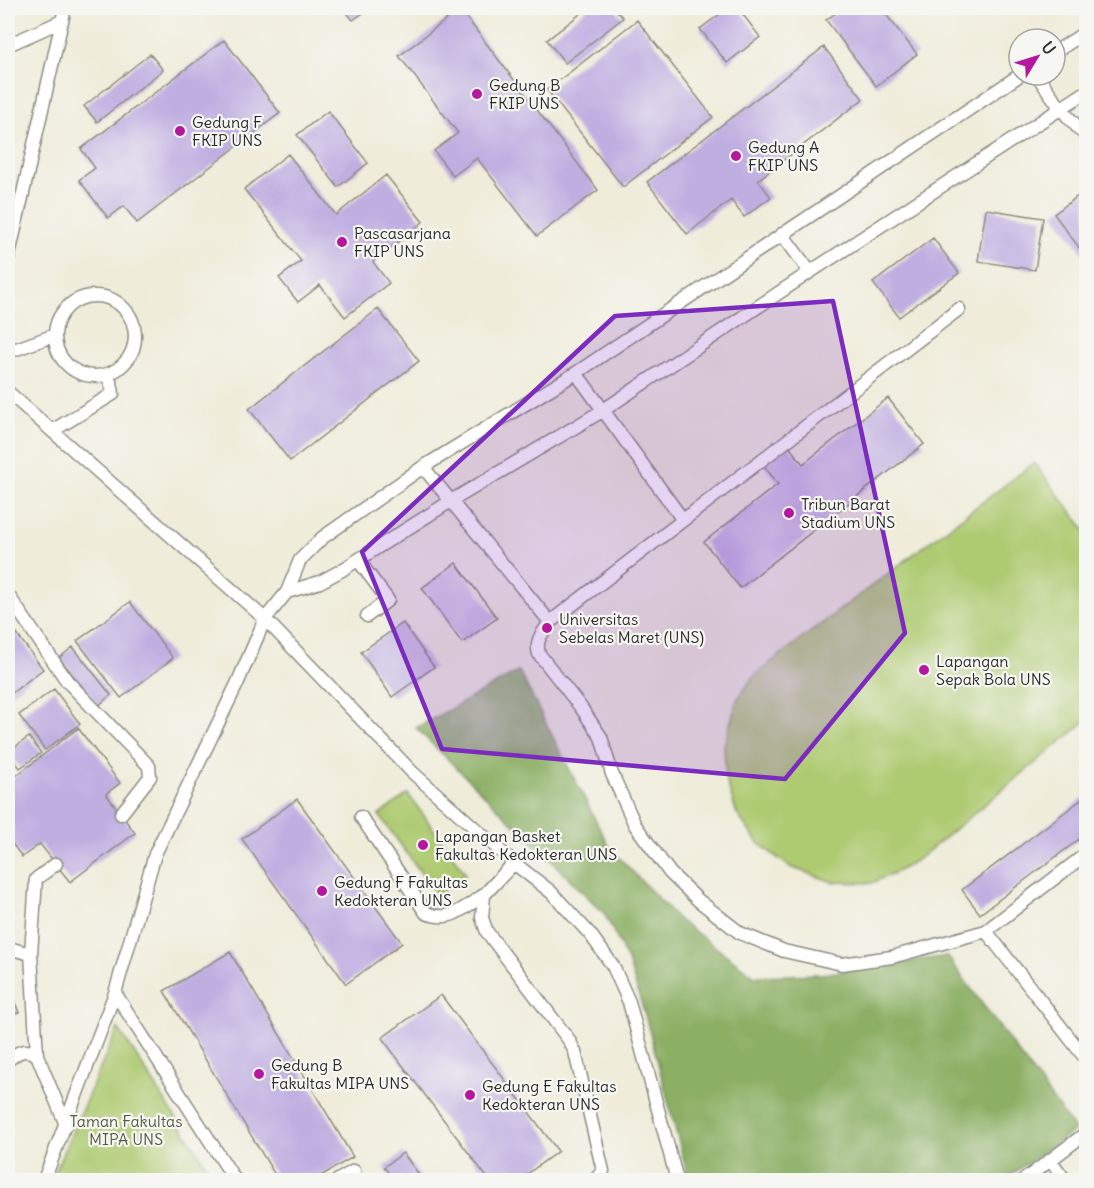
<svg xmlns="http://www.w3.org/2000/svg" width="1094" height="1188" font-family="Delius,sans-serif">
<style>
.green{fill:#afcb72;stroke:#6d7b4e;stroke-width:1.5}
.forest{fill:#8baf64;stroke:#5b6d48;stroke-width:1.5}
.building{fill:#bfafe1}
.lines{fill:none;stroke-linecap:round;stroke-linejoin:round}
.service-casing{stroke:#8d8c82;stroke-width:15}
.service{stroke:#fff;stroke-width:12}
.marked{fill:#7b2cbf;fill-opacity:0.2;stroke:#7b2cbf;stroke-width:4.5;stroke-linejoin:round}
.poi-dot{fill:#b5179e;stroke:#f6f6f2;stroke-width:2}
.labels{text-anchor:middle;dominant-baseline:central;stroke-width:4.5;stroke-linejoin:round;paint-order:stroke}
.poi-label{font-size:16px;fill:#2b2b2b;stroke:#f6f6f2;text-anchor:start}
.park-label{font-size:16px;fill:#535b40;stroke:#f6f6f2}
</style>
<rect width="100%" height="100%" fill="#f6f6f2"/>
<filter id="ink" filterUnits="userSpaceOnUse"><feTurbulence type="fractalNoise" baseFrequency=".0167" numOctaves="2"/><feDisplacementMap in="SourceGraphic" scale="12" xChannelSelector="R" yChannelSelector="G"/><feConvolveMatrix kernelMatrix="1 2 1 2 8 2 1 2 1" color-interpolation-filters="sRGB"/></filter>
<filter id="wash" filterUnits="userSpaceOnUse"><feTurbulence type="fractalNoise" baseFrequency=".008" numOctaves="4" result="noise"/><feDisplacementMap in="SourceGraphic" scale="24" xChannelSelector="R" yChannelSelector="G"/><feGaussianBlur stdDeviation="1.35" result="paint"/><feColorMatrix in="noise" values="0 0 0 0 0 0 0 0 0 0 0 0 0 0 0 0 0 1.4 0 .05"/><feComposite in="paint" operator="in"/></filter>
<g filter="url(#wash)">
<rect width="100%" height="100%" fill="#efecd9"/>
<!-- green -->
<path class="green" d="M 1034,463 L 1086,531 L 1086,721 L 920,858 L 900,870 L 872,883 L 833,882 L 790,867 L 758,843 L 737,814 L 726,780 L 724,746 L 737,700 L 753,677 L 771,662 Z
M 408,794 L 466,874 L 437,895 L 379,815 Z
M 118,1028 L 216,1180 L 51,1180 Z"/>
<!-- forest -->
<path class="forest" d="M 519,671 L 610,848 L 679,920 L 755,976 L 822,974 L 947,956 L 1075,1130 L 1004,1180 L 689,1180 L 646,1018 L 628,961 L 604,913 L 416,728 Z"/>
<g id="blocks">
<!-- building -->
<path class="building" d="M 343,8 L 370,8 L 353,20 Z
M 588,8 L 614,8 L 623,18 L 565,63 L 547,40 Z
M 728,8 L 738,8 L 760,37 L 727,63 L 700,29 Z
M 843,8 L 881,8 L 917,54 L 876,86 L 826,20 Z
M 460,9 L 598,190 L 537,236 L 477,158 L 453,176 L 434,151 L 458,133 L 399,56 Z
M 637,20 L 713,117 L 623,187 L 547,90 Z
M 224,40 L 280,113 L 137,223 L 124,206 L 108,218 L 79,180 L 95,168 L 81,149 Z
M 824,47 L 863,99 L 758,180 L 771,197 L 744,217 L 731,200 L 687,234 L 647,182 Z
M 150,54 L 163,70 L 97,122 L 84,106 Z
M 328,111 L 368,163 L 338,187 L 297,135 Z
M 288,154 L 336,215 L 386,175 L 423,222 L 373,262 L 389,283 L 345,317 L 320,285 L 298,302 L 279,278 L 301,261 L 244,189 Z
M 1086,190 L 1086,257 L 1054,214 Z
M 986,209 L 1043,218 L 1035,270 L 978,261 Z
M 933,238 L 959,273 L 899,317 L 873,283 Z
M 378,309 L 419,361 L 290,461 L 249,409 Z
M 888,398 L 924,444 L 740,588 L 704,542 L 778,484 L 761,462 L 786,443 L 803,464 Z
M 456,563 L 497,618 L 462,643 L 422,588 Z
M 130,602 L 173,658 L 121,698 L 77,641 Z
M 403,623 L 434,667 L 392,697 L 361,652 Z
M 10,625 L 43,669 L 8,696 L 8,627 Z
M 73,647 L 111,695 L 98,706 L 59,658 Z
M 54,689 L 80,724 L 45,750 L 19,715 Z
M 78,728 L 120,783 L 106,794 L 135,833 L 70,882 L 40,844 L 22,857 L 8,838 L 8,782 Z
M 29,737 L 41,753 L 20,768 L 8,752 Z
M 1086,796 L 1086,834 L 980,914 L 962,890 Z
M 297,799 L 402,943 L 346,984 L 242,839 Z
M 230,952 L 353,1157 L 314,1180 L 278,1180 L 164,991 Z
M 8,988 L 19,1012 L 8,1018 Z
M 441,995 L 558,1151 L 519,1180 L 489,1180 L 382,1038 Z
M 403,1153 L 423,1180 L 394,1180 L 384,1167 Z"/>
</g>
</g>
<g filter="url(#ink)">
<use href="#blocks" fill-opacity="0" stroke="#8d8c82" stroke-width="1.5"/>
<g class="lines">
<defs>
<path id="service" d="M 8,45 L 62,21
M 1055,52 L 1086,32
M 1037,75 L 1061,109 L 1081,131 L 1086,132
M 782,234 L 810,272
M 8,259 L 65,8
M55 336a40 40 0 1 1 80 0a40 40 0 1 1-80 0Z
M 959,309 L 550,622 C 542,634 535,640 539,654 L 582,709 L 601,737 L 612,774 L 635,825 L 670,873 L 698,900 L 740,933 L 784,951 L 842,964 L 892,957 L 986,931 L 1086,854
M 8,352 L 55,335
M 576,373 L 683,520
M 8,392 L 265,619 L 412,772 L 514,863 L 551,892 L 590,934 L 613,966 L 629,1002 L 677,1180
M 52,431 L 113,394 L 112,387 L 107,374
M 423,467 L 550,622
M 358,560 L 388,600 L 367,616
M 287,592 L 320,582 L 342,570 L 451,501 L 602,411 L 810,272 L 1086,92
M 8,595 L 67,681 L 149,766 L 150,777 L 121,814
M 361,817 L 426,913 C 451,923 463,908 484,895
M 514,863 L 484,895 L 482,918 L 487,932 L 569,1040 L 575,1052 L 603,1171 L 595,1180
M 986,931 L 1086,1059
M 12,949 L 31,954
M 115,993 L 235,1180
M 37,1055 L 31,954 L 36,879 L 56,864
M 8,1060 C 18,1052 25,1047 37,1055 L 66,1125
M 1051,1161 L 1065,1180
M 44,1180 L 115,993 L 155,854 L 237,684 L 265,619 L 287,592 L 300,560 L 322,538 L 423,467 L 576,373 L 1020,75
M 338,1180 L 354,1171
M 1024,1180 L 1086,1133"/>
</defs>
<!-- service casing -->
<use href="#service" class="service-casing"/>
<!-- service -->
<use href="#service" class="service"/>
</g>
</g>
<!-- marked area -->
<path class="marked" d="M 833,301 L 905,633 L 785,779 L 442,749 L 362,552 L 615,316 Z"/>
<!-- markers -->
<g class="poi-dot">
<circle cx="477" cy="94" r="6"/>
<circle cx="180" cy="131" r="6"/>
<circle cx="736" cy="156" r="6"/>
<circle cx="342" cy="242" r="6"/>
<circle cx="789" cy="513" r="6"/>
<circle cx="547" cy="628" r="6"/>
<circle cx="924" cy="670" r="6"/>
<circle cx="423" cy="845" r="6"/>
<circle cx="322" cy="891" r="6"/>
<circle cx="259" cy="1074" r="6"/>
<circle cx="470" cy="1095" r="6"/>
</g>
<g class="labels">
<!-- poi labels -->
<g class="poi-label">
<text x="489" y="85">Gedung B<tspan x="489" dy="18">FKIP UNS</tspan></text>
<text x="192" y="122">Gedung F<tspan x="192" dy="18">FKIP UNS</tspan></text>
<text x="748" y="147">Gedung A<tspan x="748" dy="18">FKIP UNS</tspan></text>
<text x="354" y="233">Pascasarjana<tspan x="354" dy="18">FKIP UNS</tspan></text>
<text x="801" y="504">Tribun Barat<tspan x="801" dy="18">Stadium UNS</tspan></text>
<text x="559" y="619">Universitas<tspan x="559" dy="18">Sebelas Maret (UNS)</tspan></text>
<text x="936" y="661">Lapangan<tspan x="936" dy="18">Sepak Bola UNS</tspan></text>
<text x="435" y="836">Lapangan Basket<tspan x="435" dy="18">Fakultas Kedokteran UNS</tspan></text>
<text x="334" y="882">Gedung F Fakultas<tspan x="334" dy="18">Kedokteran UNS</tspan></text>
<text x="271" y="1065">Gedung B<tspan x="271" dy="18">Fakultas MIPA UNS</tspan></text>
<text x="482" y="1086">Gedung E Fakultas<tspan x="482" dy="18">Kedokteran UNS</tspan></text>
</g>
<!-- park labels -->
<g class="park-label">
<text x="126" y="1121">Taman Fakultas<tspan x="126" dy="18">MIPA UNS</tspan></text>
</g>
</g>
<!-- margin -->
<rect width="1094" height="1188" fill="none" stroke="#f6f6f2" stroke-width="30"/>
<!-- north arrow -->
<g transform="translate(1037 57) rotate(52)"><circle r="28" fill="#f6f6f2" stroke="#a5a5a2" stroke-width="1.5"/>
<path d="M0-4.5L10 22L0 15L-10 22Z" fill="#b5179e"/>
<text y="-9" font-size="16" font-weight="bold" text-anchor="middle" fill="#2b2b2b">U</text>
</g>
</svg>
